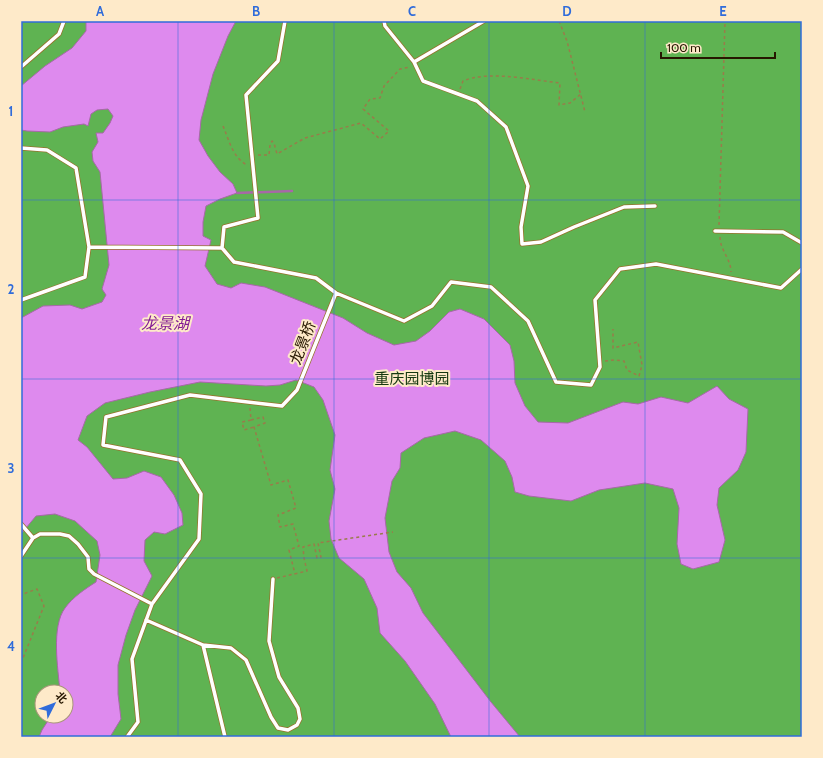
<svg xmlns="http://www.w3.org/2000/svg" width="823" height="758" font-family="Cabin,'Noto Sans SC',sans-serif">
<style>
.green{fill:#5fb352;fill-rule:evenodd}
.water{fill:#de8aee;stroke:#a768a7}
.lines{fill:none;stroke-linecap:round;stroke-linejoin:round}
.stream{stroke:#a768a7;stroke-width:2.5}
.lane-casing{stroke:#96722c;stroke-width:5}
.path{stroke:#997c4a;stroke-width:1.5;stroke-dasharray:3 3;stroke-linecap:butt}
.lane{stroke:#fff;stroke-width:3.5}
.grid{fill:none;stroke:#306cda;stroke-width:1;stroke-opacity:0.55}
.labels{text-anchor:middle;dominant-baseline:central;stroke-width:4;stroke-linejoin:round;paint-order:stroke}
.street-label{font-size:15px;fill:#261700;stroke:#feeac9}
.park-label{font-size:15px;fill:#153810;stroke:#feeac9}
.water-label{font-size:16px;font-style:italic;fill:#821a94;stroke:#feeac9}
.neatline{fill:none;stroke:#306cda;stroke-width:1.5}
.grid-label{font-size:13px;text-anchor:middle;font-weight:bold;fill:#306cda}
</style>
<rect width="100%" height="100%" fill="#edc681"/>
<!-- green -->
<path class="green" d="M 21,21 L 802,21 L 802,737 L 21,737 ZM 42,692 L 66,692 L 66,716 L 42,716 Z"/>
<!-- water -->
<path class="water" d="M 86,21 L 236,21 L 228,36 L 213,74 L 201,120 L 199,140 L 208,156 L 220,172 L 233,184 L 237,193 L 220,199 L 206,206 L 203,222 L 203,236 L 211,240 L 205,266 L 217,284 L 231,288 L 241,283 L 265,287 L 343,318 L 367,333 L 394,345 L 416,341 L 430,331 L 449,312 L 460,309 L 484,319 L 510,345 L 514,361 L 515,383 L 525,406 L 538,422 L 568,423 L 623,402 L 638,404 L 661,397 L 688,403 L 717,386 L 729,399 L 748,409 L 746,452 L 738,470 L 719,488 L 717,505 L 725,540 L 719,562 L 693,569 L 681,564 L 677,544 L 679,508 L 673,489 L 645,483 L 599,490 L 571,501 L 529,496 L 515,492 L 512,477 L 505,461 L 481,440 L 455,431 L 424,438 L 401,453 L 400,468 L 392,481 L 385,518 L 389,552 L 397,572 L 411,588 L 423,613 L 491,702 L 520,737 L 451,737 L 435,704 L 405,661 L 380,633 L 377,608 L 364,579 L 339,558 L 331,539 L 329,521 L 335,489 L 330,470 L 335,435 L 323,400 L 314,387 L 296,380 L 280,385 L 266,386 L 200,382 L 150,392 L 105,403 L 87,416 L 78,440 L 87,447 L 113,479 L 127,478 L 144,471 L 161,477 L 174,495 L 182,513 L 183,525 L 165,534 L 154,532 L 145,540 L 144,561 L 152,576 L 135,610 L 126,635 L 118,665 L 118,694 L 121,719 L 110,737 L 39,737 L 42,730 L 51,716 L 66,716 L 66,692 L 60,692 C 58,668 51,627 65,608 C 73,597 85,589 96,582 L 100,555 L 97,541 L 75,521 L 55,514 L 36,516 L 21,534 L 21,318 L 43,306 L 70,305 L 82,309 L 102,302 L 106,295 L 102,289 L 109,265 L 100,172 L 93,161 L 92,152 L 98,142 L 96,133 L 103,133 L 110,123 L 113,116 L 108,109 L 97,110 L 91,114 L 88,126 L 84,124 L 63,127 L 50,132 L 27,131 L 21,130 L 21,86 L 45,66 L 72,48 L 86,31 Z"/>
<g class="lines">
<!-- stream -->
<path class="stream" d="M 237,193 L 292,191"/>
<defs>
<path id="lane" d="M 285,21 L 278,61 L 246,95 L 258,218 L 224,227 L 222,248 L 234,262 L 316,278 L 336,293 L 404,321 L 432,306 L 451,282 L 491,287 L 528,321 L 556,382 L 591,385 L 600,367 L 595,300 L 620,269 L 656,264 L 781,288 L 802,269
M 384,21 L 385,26 L 414,62 L 423,81 L 477,101 L 506,127 L 528,186 L 521,227 L 522,244 L 541,242 L 574,227 L 624,207 L 655,206
M 414,62 L 484,21
M 21,67 L 59,34 L 64,21
M 21,148 L 47,150 L 76,168 L 89,247 L 85,277 L 21,300
M 715,231 L 783,232 L 802,243
M 89,247 L 222,248
M 21,524 L 33,538
M 21,556 L 33,538 L 40,534 L 60,534 L 69,536 L 78,544 L 88,557 L 89,569 L 94,574 L 152,604
M 146,620 L 203,645 L 231,648 L 246,660 L 271,717 L 278,728 L 288,730 L 297,725 L 300,719 L 298,708 L 279,677 L 269,641 L 273,579
M 203,645 L 225,737
M 127,737 L 138,722 L 132,659 L 152,604 L 199,539 L 201,494 L 180,460 L 103,445 L 106,417 L 190,395 L 282,406 L 297,390 L 336,293"/>
</defs>
<!-- lane casing -->
<use href="#lane" class="lane-casing"/>
<!-- path -->
<path class="path" d="M 559,21 L 567,41 L 585,112
M 460,89 L 463,81 C 489,70 532,80 560,83 L 559,105 L 570,103 L 581,94
M 223,126 C 229,140 233,158 247,165
M 258,155 L 269,155 L 270,145 L 272,141 L 274,143 L 277,154 L 305,138 L 361,123 L 380,139 L 389,131 L 363,109 L 370,99 L 380,98 L 384,86 L 400,69 L 410,67
M 719,225 L 725,21
M 720,237 C 720,250 731,259 731,272
M 605,361 L 614,360 L 624,361 L 627,370 L 639,376 L 642,365 L 638,342 L 613,348 L 613,329
M 250,408 L 251,420 L 263,417 L 265,423 L 254,427 L 271,485 L 288,480 L 296,508 L 278,515 L 280,527 L 293,524 L 299,546 L 289,550 L 295,574
M 251,420 L 242,422 L 244,430 L 254,427
M 277,578 L 307,571 L 304,558 L 303,547 L 314,544 L 317,558 L 321,557 L 318,543 L 393,532
M 21,663 L 44,606 L 37,589 L 23,594"/>
<!-- lane -->
<use href="#lane" class="lane"/>
</g>
<!-- grid -->
<path class="grid" d="M 178,21 L 178,737M 334,21 L 334,737M 489,21 L 489,737M 645,21 L 645,737M 21,200 L 802,200M 21,379 L 802,379M 21,558 L 802,558"/>
<g class="labels">
<!-- street labels -->
<g class="street-label">
<text transform="translate(303 343) rotate(-69)">龙景桥</text>
</g>
<!-- park labels -->
<g class="park-label">
<text x="412" y="379">重庆园博园</text>
</g>
<!-- water labels -->
<g class="water-label">
<text x="165" y="323">龙景湖</text>
</g>
</g>
<!-- border -->
<rect width="823" height="758" fill="none" stroke="#feeac9" stroke-width="44"/>
<!-- north arrow -->
<g transform="translate(54 704) rotate(48)"><circle r="19" fill="#feeac9" stroke="#a89679"/>
<path d="M0-3L7 15L0 10L-7 15Z" fill="#306cda"/>
<text y="-6" font-size="11" font-weight="bold" text-anchor="middle" fill="#261700">北</text>
</g>
<!-- scale -->
<path d="M661 52v6h114v-6" fill="none" stroke="#261700" stroke-width="2"/>
<text x="667" y="52" font-size="12" fill="#261700" stroke="#feeac9" stroke-width="3" paint-order="stroke">100 m</text>
<rect x="22" y="22" width="779" height="714" class="neatline"/>
<g class="grid-label">
<text x="100" y="16">A</text>
<text x="256" y="16">B</text>
<text x="412" y="16">C</text>
<text x="567" y="16">D</text>
<text x="723" y="16">E</text>
<text x="11" y="116">1</text>
<text x="11" y="294">2</text>
<text x="11" y="473">3</text>
<text x="11" y="651">4</text>
</g>
</svg>
